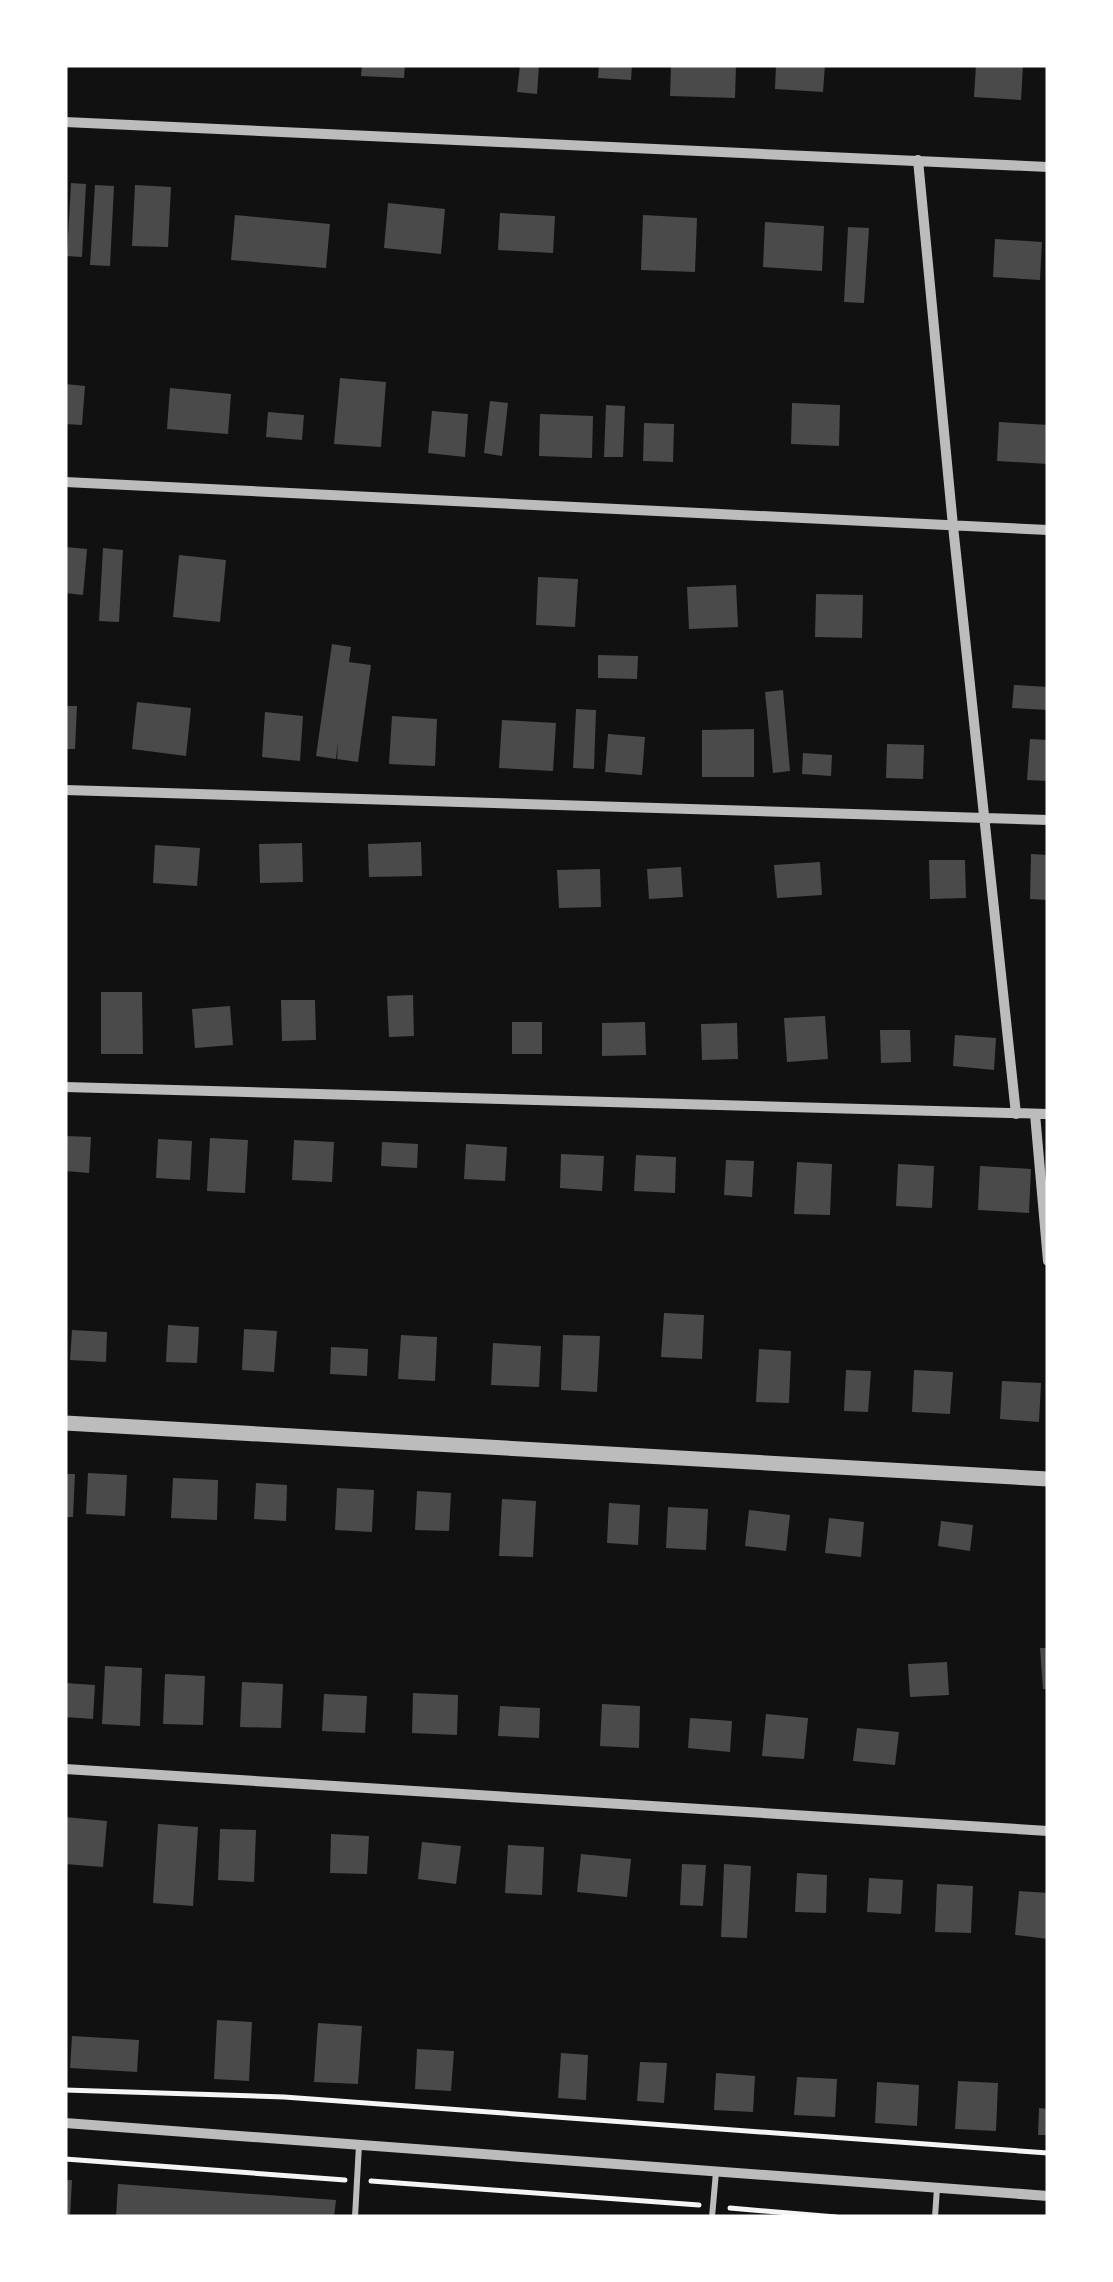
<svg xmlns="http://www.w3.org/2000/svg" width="1113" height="2282" font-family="'Golos Text',sans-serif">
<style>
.building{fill:#4a4a4a}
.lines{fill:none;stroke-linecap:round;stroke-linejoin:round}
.path{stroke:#f5f5f5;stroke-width:5}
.service{stroke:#bcbcbc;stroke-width:6}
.minor{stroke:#bcbcbc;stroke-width:10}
.tertiary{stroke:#bcbcbc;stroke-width:15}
</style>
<rect width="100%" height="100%" fill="#111"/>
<!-- building -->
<path class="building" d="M 362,65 L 405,65 L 404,78 L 361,76 Z
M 520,65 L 539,65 L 537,94 L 517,92 Z
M 599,65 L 632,65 L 631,80 L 598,78 Z
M 671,65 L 736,65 L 735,98 L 670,96 Z
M 776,65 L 825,65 L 823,92 L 775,89 Z
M 976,65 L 1023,65 L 1021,100 L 974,97 Z
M 71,183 L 86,184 L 82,257 L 67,256 Z
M 95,185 L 114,186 L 110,266 L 90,265 Z
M 135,185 L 171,187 L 168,247 L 132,246 Z
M 388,203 L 445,209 L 441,254 L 384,248 Z
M 500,213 L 555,216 L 553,253 L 498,250 Z
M 235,215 L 330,224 L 326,268 L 231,260 Z
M 643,215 L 697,218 L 695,272 L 641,270 Z
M 765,222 L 824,226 L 822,271 L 763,267 Z
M 848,227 L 869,228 L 864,303 L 844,302 Z
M 995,239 L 1042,242 L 1040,280 L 993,277 Z
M 340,378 L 386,382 L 381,447 L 334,444 Z
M 65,384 L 85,386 L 82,425 L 65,424 Z
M 170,388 L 231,394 L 228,434 L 167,429 Z
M 490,401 L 508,403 L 502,456 L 484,453 Z
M 792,403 L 840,405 L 839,446 L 791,444 Z
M 606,405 L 625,406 L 623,457 L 604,457 Z
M 432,411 L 468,414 L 465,457 L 428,453 Z
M 268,412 L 304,415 L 302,440 L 266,437 Z
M 540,414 L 593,416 L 592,458 L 539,456 Z
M 999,422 L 1048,425 L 1048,464 L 997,461 Z
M 644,423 L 674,424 L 673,462 L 643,461 Z
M 65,547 L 87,549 L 83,595 L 65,593 Z
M 103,548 L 123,550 L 119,622 L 99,621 Z
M 179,555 L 226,560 L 220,622 L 173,617 Z
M 538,577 L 578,579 L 575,627 L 536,625 Z
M 736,585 L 738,627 L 689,629 L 687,587 Z
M 816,594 L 863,595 L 862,638 L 815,637 Z
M 332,644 L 351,647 L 349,662 L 371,665 L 358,762 L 337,759 L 338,741 L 336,759 L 316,756 Z
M 598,655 L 638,656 L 637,679 L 598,678 Z
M 1014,685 L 1048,687 L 1048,710 L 1012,708 Z
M 783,690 L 790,771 L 773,773 L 765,692 Z
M 137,702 L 191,708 L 186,756 L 132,749 Z
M 65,706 L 77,706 L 75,749 L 65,749 Z
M 576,709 L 596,710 L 594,769 L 573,768 Z
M 265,712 L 303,716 L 300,761 L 262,757 Z
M 392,716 L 437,719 L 435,766 L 389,764 Z
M 502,720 L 556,723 L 553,771 L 499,768 Z
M 754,729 L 754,777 L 702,777 L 702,730 Z
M 608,734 L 645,737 L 642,775 L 605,772 Z
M 1030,739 L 1048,740 L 1048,781 L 1027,780 Z
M 887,744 L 924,745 L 923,779 L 886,778 Z
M 803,753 L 832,755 L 831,776 L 802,774 Z
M 421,842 L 422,876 L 369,877 L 368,844 Z
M 302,843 L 303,882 L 260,883 L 259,844 Z
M 155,845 L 200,848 L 197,886 L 153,883 Z
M 1031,854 L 1048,855 L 1048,900 L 1030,899 Z
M 929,860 L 965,860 L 966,898 L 930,899 Z
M 820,862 L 822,895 L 777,898 L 774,865 Z
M 681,867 L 683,897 L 649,899 L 647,869 Z
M 600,869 L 601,907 L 559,908 L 557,870 Z
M 101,992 L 142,992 L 143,1054 L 101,1054 Z
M 413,995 L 414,1036 L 389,1037 L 387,996 Z
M 281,1000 L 315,1000 L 316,1040 L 282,1041 Z
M 230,1006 L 233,1045 L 195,1048 L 192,1009 Z
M 825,1016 L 828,1059 L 787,1062 L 784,1018 Z
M 512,1022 L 542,1022 L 542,1054 L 512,1054 Z
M 645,1022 L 646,1055 L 602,1056 L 602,1023 Z
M 737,1023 L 738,1059 L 702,1060 L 701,1024 Z
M 880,1030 L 910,1030 L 911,1062 L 881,1063 Z
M 955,1035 L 996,1038 L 994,1070 L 953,1066 Z
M 65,1136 L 91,1137 L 89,1173 L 65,1171 Z
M 210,1138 L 248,1140 L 245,1193 L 207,1191 Z
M 158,1139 L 192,1141 L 190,1180 L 156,1178 Z
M 294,1140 L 334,1142 L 332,1182 L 292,1180 Z
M 382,1142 L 418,1144 L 417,1168 L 381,1166 Z
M 466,1144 L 507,1147 L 505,1181 L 464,1179 Z
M 561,1154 L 604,1156 L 602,1191 L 560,1188 Z
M 636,1155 L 676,1157 L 675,1193 L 634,1191 Z
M 726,1160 L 754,1161 L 752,1197 L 724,1195 Z
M 797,1162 L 832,1164 L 830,1215 L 794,1214 Z
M 898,1164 L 934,1166 L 932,1208 L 896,1206 Z
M 980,1166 L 1031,1169 L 1029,1213 L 978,1210 Z
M 664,1313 L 704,1315 L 702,1359 L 661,1357 Z
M 168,1325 L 199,1327 L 197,1363 L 166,1362 Z
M 244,1329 L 277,1331 L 274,1372 L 242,1370 Z
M 72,1330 L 107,1332 L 106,1362 L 70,1360 Z
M 401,1335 L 437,1337 L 435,1381 L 398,1379 Z
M 563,1335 L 600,1336 L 597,1392 L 561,1390 Z
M 493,1343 L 541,1346 L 539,1387 L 491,1385 Z
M 331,1347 L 368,1349 L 367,1376 L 330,1374 Z
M 759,1349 L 791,1351 L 789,1403 L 756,1402 Z
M 846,1370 L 871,1371 L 868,1412 L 844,1411 Z
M 914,1370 L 953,1372 L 950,1414 L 912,1412 Z
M 1002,1381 L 1041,1383 L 1039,1422 L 1000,1419 Z
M 88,1473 L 127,1475 L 125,1516 L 86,1514 Z
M 65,1474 L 75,1474 L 73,1517 L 65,1517 Z
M 173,1478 L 218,1480 L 217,1520 L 171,1518 Z
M 256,1483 L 287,1485 L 286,1521 L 254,1519 Z
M 337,1488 L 374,1490 L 372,1532 L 335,1530 Z
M 417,1491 L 451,1493 L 449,1531 L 415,1530 Z
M 502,1499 L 536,1501 L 533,1557 L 499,1556 Z
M 609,1503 L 640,1505 L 638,1545 L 607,1543 Z
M 668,1507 L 708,1509 L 706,1550 L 666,1548 Z
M 749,1510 L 790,1515 L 786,1551 L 745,1546 Z
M 829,1518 L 864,1522 L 861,1557 L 825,1553 Z
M 941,1521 L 973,1525 L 970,1551 L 938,1546 Z
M 1040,1648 L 1048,1648 L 1048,1689 L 1043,1689 Z
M 947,1662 L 949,1695 L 910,1697 L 908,1664 Z
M 105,1666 L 142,1668 L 140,1726 L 102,1724 Z
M 165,1674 L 205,1676 L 203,1725 L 163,1724 Z
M 242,1682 L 283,1684 L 281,1728 L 240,1727 Z
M 65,1683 L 95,1685 L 93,1719 L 65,1717 Z
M 413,1693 L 458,1695 L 457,1735 L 412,1733 Z
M 324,1694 L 367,1696 L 365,1733 L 322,1731 Z
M 602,1704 L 640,1706 L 639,1748 L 600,1746 Z
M 500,1706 L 540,1708 L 539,1738 L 498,1736 Z
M 766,1714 L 808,1718 L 804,1759 L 762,1756 Z
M 690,1718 L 732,1721 L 730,1752 L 688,1748 Z
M 857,1728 L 899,1732 L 895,1765 L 853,1761 Z
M 65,1817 L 107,1821 L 103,1867 L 65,1864 Z
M 158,1824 L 198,1827 L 193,1906 L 153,1903 Z
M 220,1829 L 256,1830 L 254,1882 L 218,1880 Z
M 331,1834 L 369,1836 L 367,1874 L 330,1873 Z
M 422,1842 L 461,1846 L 456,1884 L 418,1879 Z
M 508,1845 L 544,1847 L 542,1895 L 505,1893 Z
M 581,1854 L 631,1859 L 627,1897 L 577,1892 Z
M 682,1864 L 706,1865 L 703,1906 L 680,1905 Z
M 724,1864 L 751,1866 L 747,1938 L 721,1937 Z
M 797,1873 L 827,1875 L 826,1913 L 795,1912 Z
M 869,1878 L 903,1880 L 901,1914 L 867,1912 Z
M 937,1884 L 973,1886 L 971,1933 L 935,1932 Z
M 1019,1891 L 1048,1893 L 1048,1939 L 1015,1935 Z
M 217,2020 L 252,2022 L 249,2081 L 214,2079 Z
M 318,2023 L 362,2026 L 358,2084 L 314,2082 Z
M 72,2036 L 139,2040 L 137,2072 L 70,2068 Z
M 417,2049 L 454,2051 L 451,2091 L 415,2089 Z
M 561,2053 L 588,2055 L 586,2100 L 558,2098 Z
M 640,2062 L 667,2063 L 664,2103 L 637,2101 Z
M 716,2073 L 755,2076 L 753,2112 L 714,2110 Z
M 797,2077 L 837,2079 L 835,2117 L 794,2115 Z
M 958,2081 L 998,2083 L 996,2131 L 955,2129 Z
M 877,2082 L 919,2085 L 917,2126 L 875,2123 Z
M 1039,2108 L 1048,2109 L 1048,2135 L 1038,2135 Z
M 65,2180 L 72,2180 L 70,2217 L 65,2217 Z
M 118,2184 L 336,2200 L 334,2217 L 116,2217 Z"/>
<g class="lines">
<!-- path -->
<path class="path" d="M 65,2090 L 284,2097 L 1048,2153
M 65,2159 L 345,2180
M 371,2181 L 699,2205
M 730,2208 L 836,2217"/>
<!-- service -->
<path class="service" d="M 355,2217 L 359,2145
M 712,2217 L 716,2172
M 935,2217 L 937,2188"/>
<!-- minor -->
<path class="minor" d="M 65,122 L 1048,167
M 918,160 L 953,526 L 1016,1114
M 65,482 L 1048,530
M 65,790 L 1048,820
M 65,1087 L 1048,1114
M 1035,1114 L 1048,1261
M 65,1769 L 1048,1831
M 65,2123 L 1048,2196"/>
<!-- tertiary -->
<path class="tertiary" d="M 65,1423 L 1048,1479"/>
</g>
<!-- border -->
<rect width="1113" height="2282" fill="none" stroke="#ffffff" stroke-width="135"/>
</svg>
